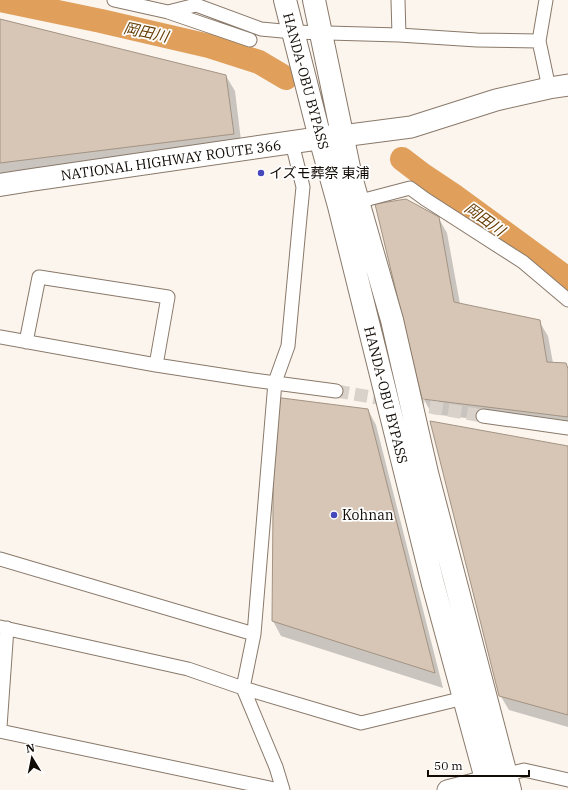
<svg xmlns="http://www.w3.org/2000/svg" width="568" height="790" font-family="'IBM Plex Serif','Noto Sans JP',serif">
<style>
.shadow{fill:#0003}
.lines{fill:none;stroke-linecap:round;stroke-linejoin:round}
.river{stroke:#e0a05c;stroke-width:24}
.building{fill:#d7c6b5;stroke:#a39383}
.street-tunnel{stroke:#d9d2cb;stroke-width:13;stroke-dasharray:13 6;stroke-linecap:butt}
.street-casing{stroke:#89796a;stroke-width:15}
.secondary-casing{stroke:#89796a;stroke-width:21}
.primary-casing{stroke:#89796a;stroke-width:23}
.highway-casing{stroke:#89796a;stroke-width:24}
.street{stroke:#fff;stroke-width:13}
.secondary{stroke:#fff;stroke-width:19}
.primary{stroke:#fff;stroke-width:21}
.highway{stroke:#fff;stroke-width:22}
.poi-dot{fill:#4647bc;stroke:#fff;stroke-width:1.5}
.labels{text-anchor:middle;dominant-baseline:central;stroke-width:3.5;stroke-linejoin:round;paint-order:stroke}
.street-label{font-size:14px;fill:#110b06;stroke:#fff}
.poi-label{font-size:14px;fill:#110b06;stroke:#fff;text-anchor:start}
.water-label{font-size:15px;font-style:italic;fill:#643b02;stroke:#fff}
</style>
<rect width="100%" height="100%" fill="#fcf5ee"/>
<!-- shadow -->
<path class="shadow" d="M 0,20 L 226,76 L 235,91 L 242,149 L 0,179 Z
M 438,217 L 447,233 L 460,304 L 539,321 L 548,336 L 553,363 L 566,364 L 568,367 L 568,430 L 432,414 L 423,398 Z
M 368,410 L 376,425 L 443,688 L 281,636 L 273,621 Z
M 568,447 L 568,727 L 509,710 L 500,695 Z"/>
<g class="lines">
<!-- river -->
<path class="river" d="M 0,0 L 101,21 L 209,46 L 259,62 L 286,78
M 402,159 L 423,175 L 453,195 L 568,279"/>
</g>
<!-- building -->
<path class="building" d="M 0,19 L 226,75 L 234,134 L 0,163 Z
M 406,199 L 439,217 L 454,302 L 540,320 L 547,362 L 566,363 L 568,369 L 568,417 L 422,399 L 375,204 Z
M 274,397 L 368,409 L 435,673 L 272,621 Z
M 430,421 L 568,446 L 568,715 L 499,696 Z"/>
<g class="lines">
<!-- street-tunnel -->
<path class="street-tunnel" d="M 336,391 L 483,416"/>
<defs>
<path id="street" d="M 114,0 L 168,12 L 196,5 L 261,29 L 293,32 L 399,35 L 477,40 L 539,41
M 398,0 L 399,35
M 546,0 L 539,41 L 549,88
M 168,12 L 250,40
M 353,203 L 410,188 L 425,199 L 523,262 L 568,300
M 0,337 L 156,365 L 253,380 L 336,391
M 26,342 L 39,277 L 168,297 L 156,365
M 483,416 L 568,428
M 0,559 L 254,634
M 0,627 L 188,669 L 243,688 L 361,723 L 464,698
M 0,727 L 7,628
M 0,731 L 279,790
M 500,776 L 524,770 L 568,780
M 283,790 L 276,767 L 243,688 L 254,634 L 275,382 L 288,346 L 300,217 L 303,187 L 292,143"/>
<path id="secondary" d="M 447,790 L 486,780"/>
<path id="primary" d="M 342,136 L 411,127 L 496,100 L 549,88 L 568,85"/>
<path id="highway" d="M 285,0 L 320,138 L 339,206 L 433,584 L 489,790
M 314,0 L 351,177 L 392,320 L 427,473 L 510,790
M 0,185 L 31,180 L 335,136"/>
</defs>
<!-- street casing -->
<use href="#street" class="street-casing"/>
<!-- secondary casing -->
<use href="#secondary" class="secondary-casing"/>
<!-- primary casing -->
<use href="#primary" class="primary-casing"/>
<!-- highway casing -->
<use href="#highway" class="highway-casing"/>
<!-- street -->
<use href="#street" class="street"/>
<!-- secondary -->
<use href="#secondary" class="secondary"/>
<!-- primary -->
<use href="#primary" class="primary"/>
<!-- highway -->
<use href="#highway" class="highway"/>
</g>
<!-- markers -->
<g class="poi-dot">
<circle cx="261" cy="173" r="4"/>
<circle cx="334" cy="515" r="4"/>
</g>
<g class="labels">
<!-- street labels -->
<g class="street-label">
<text transform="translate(306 81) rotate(75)">HANDA-OBU BYPASS</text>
<text transform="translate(171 160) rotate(-8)">NATIONAL HIGHWAY ROUTE 366</text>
<text transform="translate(386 395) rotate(76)">HANDA-OBU BYPASS</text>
</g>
<!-- poi labels -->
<g class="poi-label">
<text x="269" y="173">イズモ葬祭 東浦</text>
<text x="342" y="515">Kohnan</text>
</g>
<!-- water labels -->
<g class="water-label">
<text transform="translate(146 32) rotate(12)">岡田川</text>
<text transform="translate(485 219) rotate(36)">岡田川</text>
</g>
</g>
<!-- north arrow -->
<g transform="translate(32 758) rotate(350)" stroke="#ffffff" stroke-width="3" paint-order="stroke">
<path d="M0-3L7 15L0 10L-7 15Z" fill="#110b06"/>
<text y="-6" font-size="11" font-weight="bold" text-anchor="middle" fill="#110b06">N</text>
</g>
<!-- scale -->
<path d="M428 770v6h101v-6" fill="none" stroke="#110b06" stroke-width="2"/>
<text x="434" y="770" font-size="12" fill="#110b06" stroke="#ffffff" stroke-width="3" paint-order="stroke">50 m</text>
</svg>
